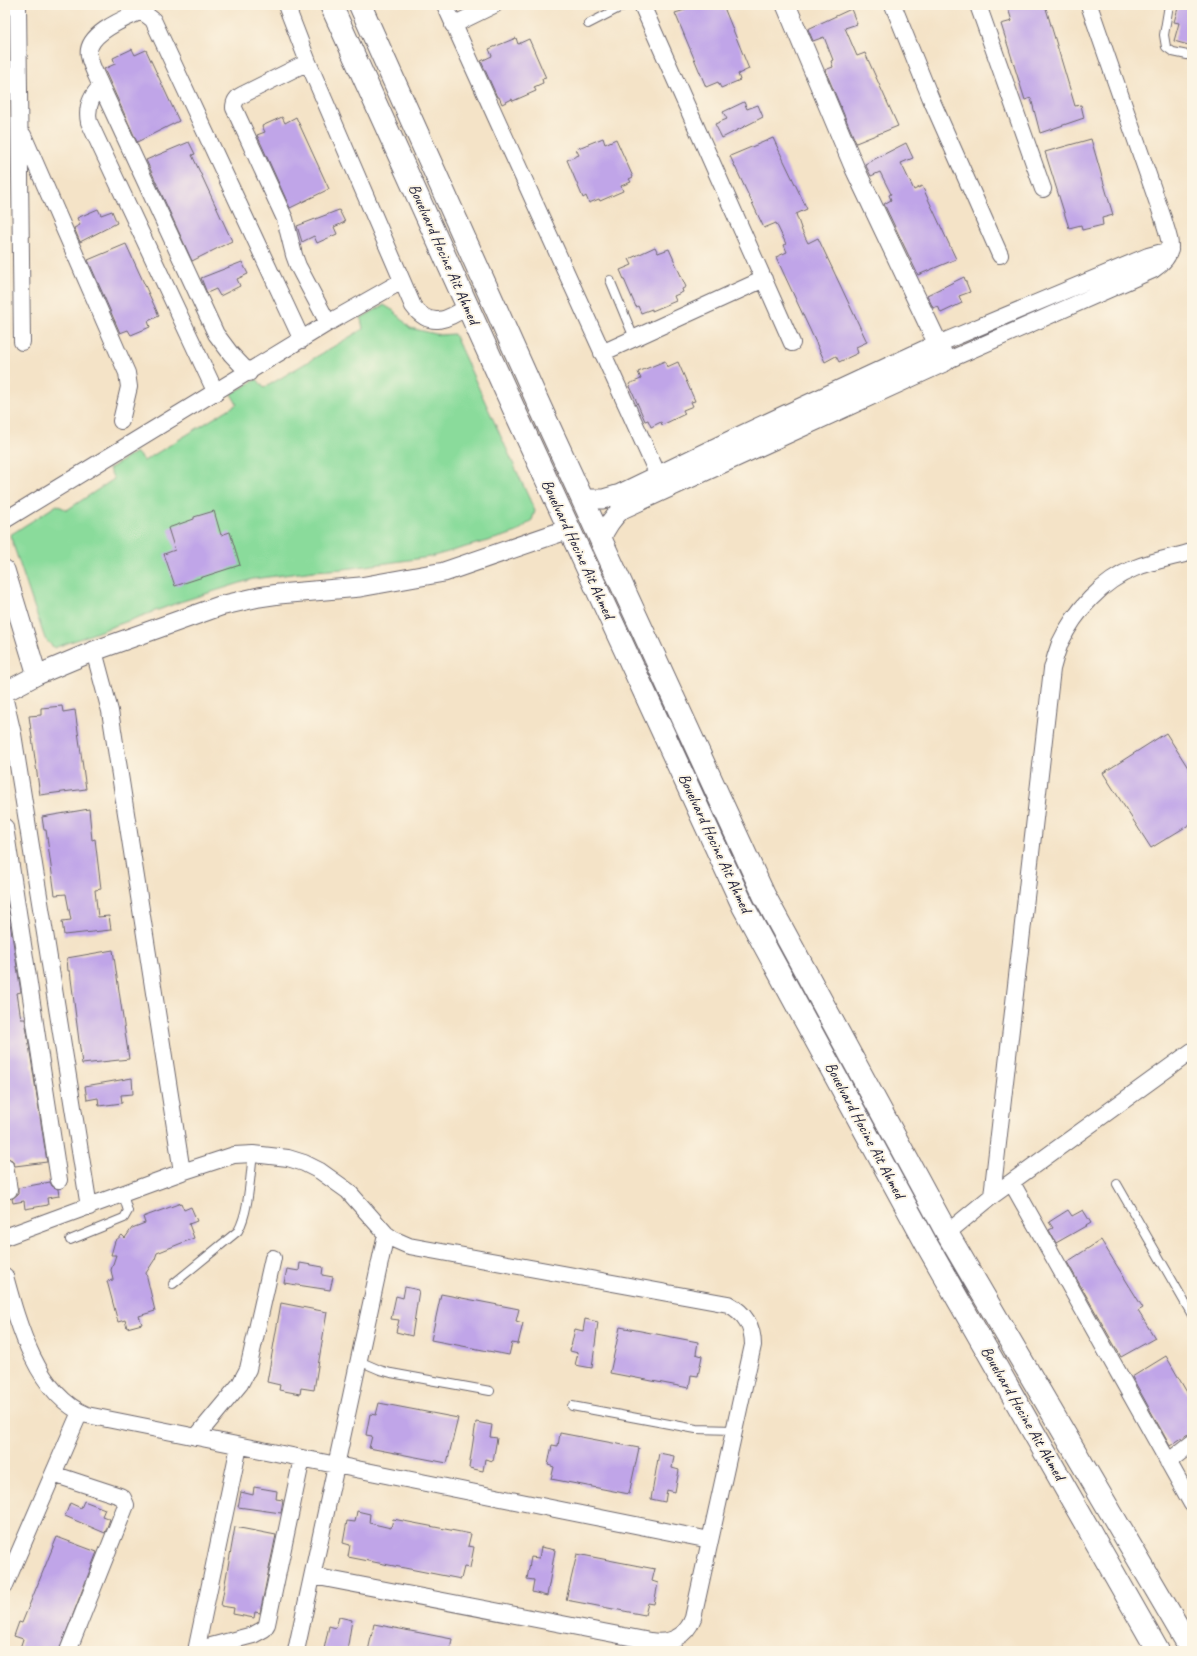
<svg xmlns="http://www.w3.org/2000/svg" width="1197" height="1656" font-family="Caveat,sans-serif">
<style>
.green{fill:#8adb9b;stroke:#567e6b}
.building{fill:#c0a5e8}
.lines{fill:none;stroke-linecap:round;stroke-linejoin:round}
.service-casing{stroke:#6c666c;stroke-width:10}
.minor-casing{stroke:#6c666c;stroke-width:18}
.tertiary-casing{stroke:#6c666c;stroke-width:21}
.primary-casing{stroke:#6c666c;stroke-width:24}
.service{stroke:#fff;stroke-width:8}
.minor{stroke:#fff;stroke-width:16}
.tertiary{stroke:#fff;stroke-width:19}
.primary{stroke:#fff;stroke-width:22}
.labels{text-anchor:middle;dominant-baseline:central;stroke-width:4;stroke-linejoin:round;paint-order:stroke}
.street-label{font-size:16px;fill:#22223b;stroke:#fcf5e5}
</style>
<rect width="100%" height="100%" fill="#fcf5e5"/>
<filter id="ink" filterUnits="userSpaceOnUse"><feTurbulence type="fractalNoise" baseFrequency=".025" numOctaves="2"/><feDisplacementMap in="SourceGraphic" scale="8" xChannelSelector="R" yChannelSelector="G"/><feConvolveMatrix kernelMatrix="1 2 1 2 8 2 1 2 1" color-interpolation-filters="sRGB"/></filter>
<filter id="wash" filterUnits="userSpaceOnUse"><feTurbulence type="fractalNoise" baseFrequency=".012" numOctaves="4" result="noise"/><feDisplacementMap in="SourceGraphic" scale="16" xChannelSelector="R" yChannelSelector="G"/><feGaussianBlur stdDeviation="0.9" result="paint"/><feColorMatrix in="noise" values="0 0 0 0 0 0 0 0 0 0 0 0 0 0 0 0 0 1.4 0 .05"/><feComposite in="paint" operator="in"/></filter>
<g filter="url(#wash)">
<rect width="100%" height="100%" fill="#f4e3c7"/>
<!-- green -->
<path class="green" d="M 384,305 L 394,311 L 410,328 L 440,335 L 454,334 L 535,511 L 532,520 L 517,532 L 505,536 L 430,557 L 344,569 L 314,571 L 253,579 L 180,602 L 54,648 L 45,639 L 10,535 L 57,505 L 67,510 L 114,479 L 109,469 L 136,452 L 144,461 L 237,404 L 231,394 L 257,379 L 264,388 L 363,329 L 361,318 Z"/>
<g id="blocks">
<!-- building -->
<path class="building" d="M 683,5 L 723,5 L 749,69 L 738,74 L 740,80 L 721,88 L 718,82 L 706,87 L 675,13 L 685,10 Z
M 1007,5 L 1045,5 L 1075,106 L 1081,105 L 1084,118 L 1040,133 L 1031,98 L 1025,100 L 1001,24 L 1012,21 Z
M 1181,5 L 1192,5 L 1192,46 L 1174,41 L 1179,23 L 1174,22 L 1178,8 L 1180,9 Z
M 851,9 L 857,24 L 845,28 L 857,56 L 865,53 L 898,126 L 856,143 L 825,70 L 833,67 L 831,61 L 833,60 L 824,37 L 813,41 L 808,29 Z
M 516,38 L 518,44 L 529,39 L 546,78 L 542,79 L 543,83 L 534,87 L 536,91 L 513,101 L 512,99 L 502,104 L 499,97 L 497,97 L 481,61 L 492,56 L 489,49 Z
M 132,49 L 135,55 L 146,50 L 179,121 L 137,142 L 104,69 L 115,64 L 113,58 Z
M 744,102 L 747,109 L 758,105 L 763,117 L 722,138 L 715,124 L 727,119 L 723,112 Z
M 282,117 L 285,123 L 296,117 L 329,189 L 290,208 L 257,135 L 265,132 L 262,126 Z
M 603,138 L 605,144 L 616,139 L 633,177 L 629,179 L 631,182 L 621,186 L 623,191 L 600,201 L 599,199 L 589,203 L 586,196 L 583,198 L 567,160 L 579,155 L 576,149 Z
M 773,138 L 807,209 L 796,214 L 802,231 L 808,243 L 818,238 L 867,342 L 856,347 L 858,353 L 839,362 L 836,356 L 825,362 L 776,257 L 787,252 L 784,245 L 786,244 L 776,223 L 764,228 L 730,156 Z
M 1091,139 L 1113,215 L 1102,218 L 1103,225 L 1082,230 L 1081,225 L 1069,228 L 1045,152 Z
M 189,142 L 195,154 L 192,155 L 232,241 L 192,261 L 146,160 Z
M 906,143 L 913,158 L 901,163 L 914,190 L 922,186 L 956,259 L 918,275 L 884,204 L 891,200 L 889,195 L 891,194 L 880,172 L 871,176 L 865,164 Z
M 98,209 L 101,215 L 112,211 L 117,223 L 80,242 L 74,228 L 80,225 L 77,218 Z
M 339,210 L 345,222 L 334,227 L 337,234 L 317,243 L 314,236 L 302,242 L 297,226 Z
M 126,244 L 159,316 L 148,321 L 150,327 L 131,335 L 128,330 L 120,333 L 88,260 Z
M 655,247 L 658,253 L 669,249 L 686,287 L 682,289 L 683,292 L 674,296 L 676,301 L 652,311 L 652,309 L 641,313 L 638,306 L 636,307 L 620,270 L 632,265 L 629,259 Z
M 242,262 L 248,274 L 237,279 L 240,286 L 220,296 L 216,289 L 207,293 L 201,278 Z
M 964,277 L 970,292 L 959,296 L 962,303 L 941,313 L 938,306 L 933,308 L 927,295 Z
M 665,361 L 667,367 L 678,362 L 695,401 L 691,402 L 693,406 L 683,410 L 685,414 L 662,425 L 661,422 L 651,427 L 648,420 L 645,421 L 629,384 L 641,379 L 638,372 Z
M 214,511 L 221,535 L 230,532 L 240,565 L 175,586 L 164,554 L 175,550 L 168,528 L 194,519 L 194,517 Z
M 62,706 L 63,712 L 75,710 L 86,789 L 40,795 L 29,716 L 41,715 L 41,708 Z
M 1166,733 L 1192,774 L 1192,823 L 1151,848 L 1103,773 Z
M 89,809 L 92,840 L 95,839 L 101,889 L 95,890 L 98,917 L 109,916 L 111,930 L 64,935 L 62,921 L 71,920 L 66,894 L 55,895 L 46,830 L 44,830 L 42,817 Z
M 5,891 L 21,992 L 17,993 L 21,1019 L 25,1019 L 47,1162 L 15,1166 L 12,1160 L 5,1157 Z
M 113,950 L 129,1059 L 82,1064 L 70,971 L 68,971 L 67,958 Z
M 132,1078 L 133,1094 L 121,1095 L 122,1103 L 99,1106 L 98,1098 L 87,1100 L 85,1086 Z
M 50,1182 L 52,1186 L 58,1189 L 59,1196 L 47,1198 L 48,1205 L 25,1209 L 24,1201 L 13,1203 L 12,1199 L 18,1194 L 18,1188 Z
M 181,1203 L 184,1210 L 191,1207 L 197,1221 L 189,1224 L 194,1238 L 157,1253 L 155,1259 L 146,1273 L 155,1311 L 139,1316 L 142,1324 L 127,1328 L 125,1320 L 118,1322 L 107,1281 L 113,1280 L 111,1270 L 116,1255 L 111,1255 L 115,1241 L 122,1235 L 125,1238 L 132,1228 L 145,1223 L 143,1217 Z
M 1068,1210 L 1072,1216 L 1083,1210 L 1091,1223 L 1056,1243 L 1049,1230 L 1053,1228 L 1049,1222 Z
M 1101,1240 L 1143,1308 L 1138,1311 L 1155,1338 L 1121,1357 L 1067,1262 Z
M 300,1263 L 323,1267 L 322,1275 L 333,1277 L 330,1290 L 284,1283 L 287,1269 L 299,1271 Z
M 405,1287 L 419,1290 L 412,1336 L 396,1332 L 399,1320 L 391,1319 L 396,1296 L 403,1298 Z
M 441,1294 L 519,1309 L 516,1321 L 523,1323 L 518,1344 L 512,1343 L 509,1355 L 431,1340 Z
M 281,1303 L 327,1312 L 314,1390 L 301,1388 L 300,1394 L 279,1390 L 280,1385 L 267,1382 Z
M 585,1319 L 598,1322 L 592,1368 L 575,1365 L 578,1353 L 570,1351 L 575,1329 L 583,1331 Z
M 620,1327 L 698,1342 L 696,1354 L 702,1356 L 698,1376 L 691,1375 L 689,1388 L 610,1373 Z
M 1166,1356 L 1192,1401 L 1192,1434 L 1186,1435 L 1170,1446 L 1132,1377 Z
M 379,1403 L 458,1418 L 447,1463 L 369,1448 L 372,1436 L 366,1435 L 370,1414 L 376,1415 Z
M 476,1422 L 492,1425 L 490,1437 L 497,1438 L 493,1461 L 485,1459 L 483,1471 L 469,1468 Z
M 560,1433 L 639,1448 L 629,1494 L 551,1479 L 554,1467 L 548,1465 L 552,1445 L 558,1446 Z
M 659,1453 L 674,1456 L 672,1468 L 679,1470 L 675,1492 L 667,1490 L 665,1502 L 651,1499 Z
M 254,1487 L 277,1491 L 276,1499 L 283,1500 L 281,1513 L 238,1507 L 241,1492 L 253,1495 Z
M 84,1501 L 105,1509 L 102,1516 L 110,1519 L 105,1533 L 65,1516 L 70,1503 L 81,1508 Z
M 357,1511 L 370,1514 L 369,1523 L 391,1528 L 393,1519 L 471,1534 L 468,1546 L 474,1547 L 470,1568 L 464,1567 L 461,1579 L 348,1557 L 350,1545 L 343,1543 L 347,1521 L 355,1522 Z
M 235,1527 L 276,1535 L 260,1613 L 255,1612 L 254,1618 L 233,1614 L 234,1608 L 221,1606 Z
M 57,1537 L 97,1552 L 59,1651 L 19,1651 L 23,1639 L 14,1636 L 19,1622 L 22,1623 Z
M 541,1547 L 555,1550 L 547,1596 L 532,1592 L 534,1580 L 527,1579 L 531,1557 L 539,1558 Z
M 577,1554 L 655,1569 L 652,1581 L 658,1583 L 654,1604 L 648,1603 L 645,1615 L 566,1600 Z
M 339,1617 L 352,1620 L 347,1651 L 324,1649 L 329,1626 L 336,1628 Z
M 374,1624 L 452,1639 L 450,1651 L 368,1651 Z"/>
</g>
</g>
<g filter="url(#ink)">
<use href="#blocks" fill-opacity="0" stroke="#6c666c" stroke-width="1"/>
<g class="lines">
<defs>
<path id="service" d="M 1169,5 L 1164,35 L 1166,47 L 1173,52 L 1192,56
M 588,24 L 625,5
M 610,280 L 634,338
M 1117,1184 L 1192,1315
M 70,1240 L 124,1218 L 128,1211 L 123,1195
M 173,1284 L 238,1231 C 249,1212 250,1176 253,1154
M 359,1361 L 380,1370 L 391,1373 L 490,1391
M 572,1406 L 696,1429 L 734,1430"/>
<path id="minor" d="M 18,5 L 22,342
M 286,5 L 308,62 L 413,306 C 430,329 448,320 468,306
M 445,5 L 663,486
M 642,5 L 792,343
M 893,5 L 931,99 L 1000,255
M 978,5 L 1043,189
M 453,25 L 494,5
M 308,62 L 242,95 C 236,98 234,102 234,108 L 285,219 L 294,255 L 298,266 L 328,323
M 101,86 C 91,96 86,108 89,122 L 216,393
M 23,135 L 127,373 L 129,387 L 121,421
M 938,344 L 1148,256 L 1170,250
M 602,353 L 764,279
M 946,361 L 1153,270 C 1178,253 1170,243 1163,218 L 1089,5
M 249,373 L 231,354 L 216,334 L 101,86 C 97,77 91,66 89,56 C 85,35 121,20 137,13 L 144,13 L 153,20 L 302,340
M 5,520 L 328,323 L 402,281
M 94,651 L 110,711 L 182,1172
M 5,700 L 13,734 L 89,1207
M 5,827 L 59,1180
M 5,1166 L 9,1190
M 1012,1183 L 1192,1504
M 992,1196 L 1052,669 C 1054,661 1057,651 1060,643 C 1075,611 1102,581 1135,568 C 1153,561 1174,557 1192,552
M 947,1233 L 992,1196 L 1192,1051
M 5,1237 L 182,1172 L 234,1155 L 253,1154 L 288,1158 L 304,1163 L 320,1171 L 348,1191 L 386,1234 L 393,1239 L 409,1246 L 728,1304 C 745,1313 753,1326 753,1345 L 693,1618 C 686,1637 670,1644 650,1641 L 313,1576
M 5,1276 C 18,1324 37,1395 87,1415 L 710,1540
M 196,1437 L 240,1384 L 248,1369 L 273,1258
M 1168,1462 L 1192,1443
M 53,1474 L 120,1496 L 123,1498 L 126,1505 L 68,1651
M 5,1585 L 80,1412
M 196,1650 L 253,1635 L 264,1629 L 267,1624 L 302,1458
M 196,1651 L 239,1446
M 296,1651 L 386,1234"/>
<path id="tertiary" d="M 582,499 L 603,499 L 620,494 L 738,437 L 938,344
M 601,539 C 606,527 612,518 622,509 L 946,361 L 855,169 L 786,5
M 5,570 L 37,675
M 5,692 L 37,675 L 94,651 L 220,606 L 259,597 L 279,594 L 360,587 L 444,572 L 569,529"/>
<path id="primary" d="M 331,5 L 518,418 L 743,906 L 927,1245 L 1158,1651
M 360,5 L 541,409 L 764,895 L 947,1233 L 1192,1651"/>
</defs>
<!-- service casing -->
<use href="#service" class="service-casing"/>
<!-- minor casing -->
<use href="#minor" class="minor-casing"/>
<!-- tertiary casing -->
<use href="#tertiary" class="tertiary-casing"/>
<!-- primary casing -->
<use href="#primary" class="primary-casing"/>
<!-- service -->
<use href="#service" class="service"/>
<!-- minor -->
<use href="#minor" class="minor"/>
<!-- tertiary -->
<use href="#tertiary" class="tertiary"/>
<!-- primary -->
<use href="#primary" class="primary"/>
</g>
</g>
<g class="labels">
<!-- street labels -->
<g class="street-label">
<text transform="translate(444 254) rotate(66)">Bouelvard Hocine Ait Ahmed</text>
<text transform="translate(578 549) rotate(65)">Bouelvard Hocine Ait Ahmed</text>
<text transform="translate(715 843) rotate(65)">Bouelvard Hocine Ait Ahmed</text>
<text transform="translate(865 1130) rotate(62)">Bouelvard Hocine Ait Ahmed</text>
<text transform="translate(1023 1413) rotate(60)">Bouelvard Hocine Ait Ahmed</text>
</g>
</g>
<!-- margin -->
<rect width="1197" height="1656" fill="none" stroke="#fcf5e5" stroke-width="20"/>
</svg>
